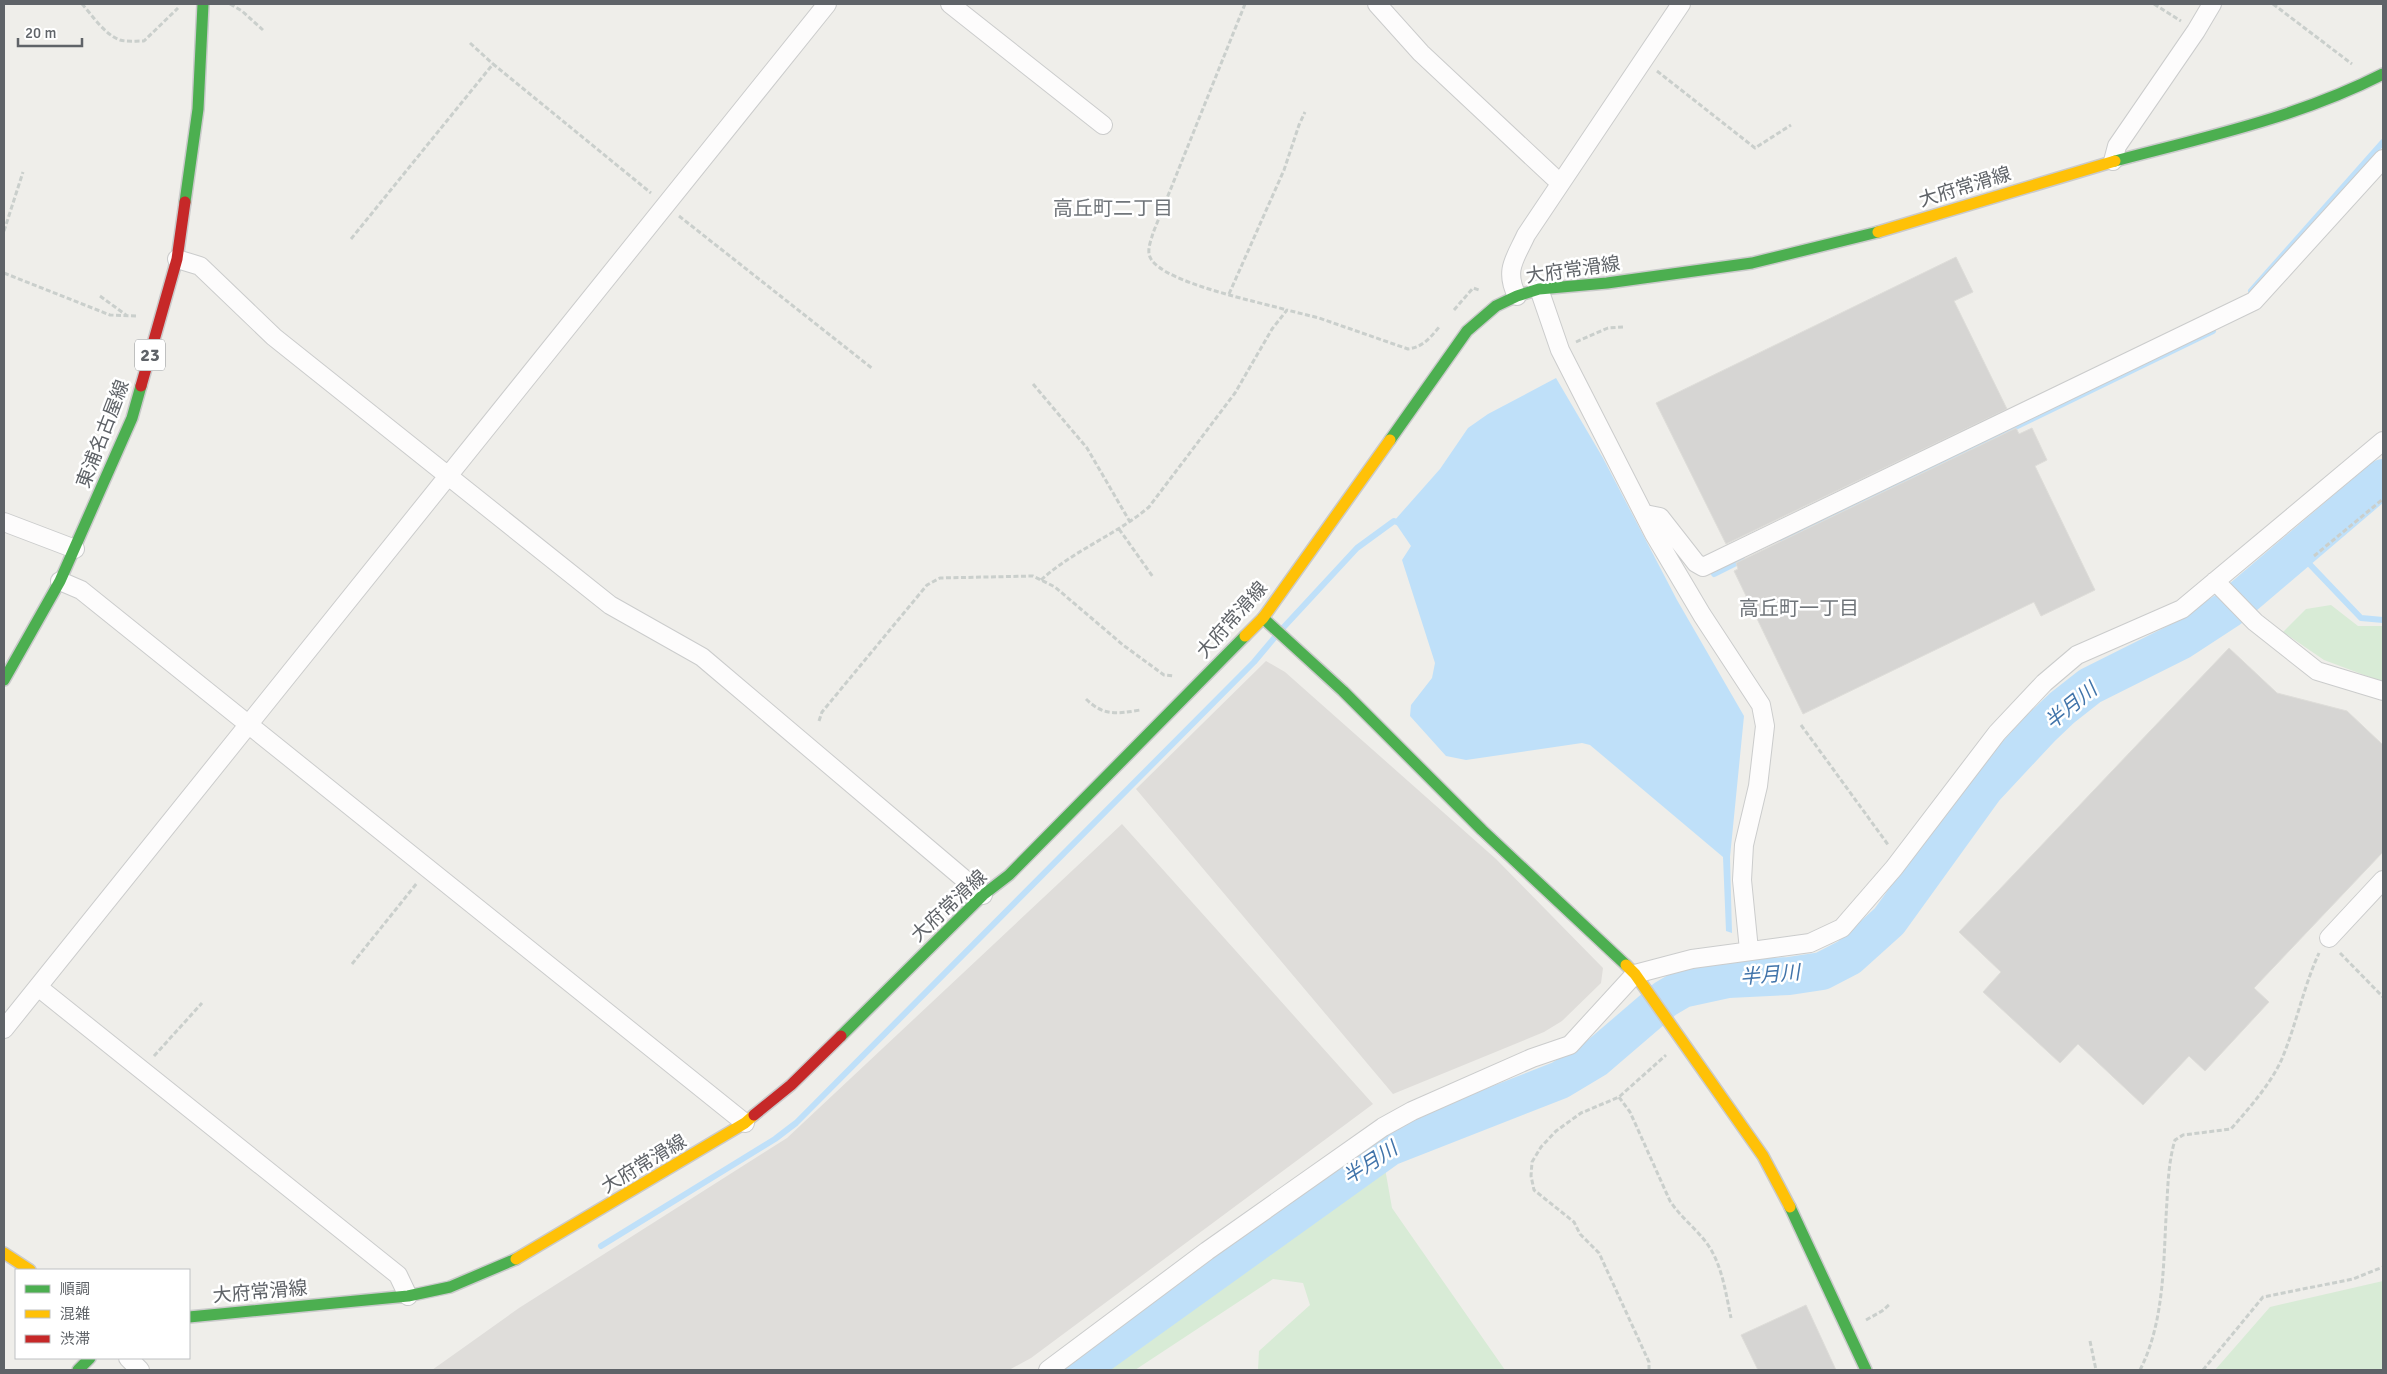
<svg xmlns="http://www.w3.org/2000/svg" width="2387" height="1374" font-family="Signika,'Noto Sans JP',sans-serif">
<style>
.industrial{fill:#dfddda}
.green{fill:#d8ebd6}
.water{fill:#bfe0f9}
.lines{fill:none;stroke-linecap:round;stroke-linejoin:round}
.stream{stroke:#bfe0f9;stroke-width:6}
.river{stroke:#bfe0f9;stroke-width:38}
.building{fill:#d6d5d3;stroke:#deddd9}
.street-casing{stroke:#cbcccc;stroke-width:20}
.fast-casing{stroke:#cacacb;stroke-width:14}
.slow-casing{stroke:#cacacb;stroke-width:14}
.jam-casing{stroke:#cacacb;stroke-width:14}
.path{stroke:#cacfcc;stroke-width:3;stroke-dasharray:5 2.5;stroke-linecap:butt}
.street{stroke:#fdfcfc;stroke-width:18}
.fast{stroke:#4caf50;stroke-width:11}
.slow{stroke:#ffc107;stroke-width:11}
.jam{stroke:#c62828;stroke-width:11}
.labels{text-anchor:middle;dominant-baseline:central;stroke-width:5;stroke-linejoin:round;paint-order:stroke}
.shield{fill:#fff;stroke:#8f9295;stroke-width:1}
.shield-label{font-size:18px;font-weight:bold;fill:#5f6368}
.street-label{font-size:19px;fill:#5f6368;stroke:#fff}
.neighbourhood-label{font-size:20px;fill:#70757a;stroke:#fff}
.water-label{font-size:20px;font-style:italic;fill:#4174aa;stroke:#fff}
</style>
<rect width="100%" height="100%" fill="#efeeea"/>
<!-- industrial -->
<path class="industrial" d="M 1266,661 L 1285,672 L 1496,859 L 1603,968 L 1601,983 L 1562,1021 L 1544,1032 L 1393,1094 L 1136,789 Z
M 1122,824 L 1373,1104 L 1031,1358 L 1009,1370 L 432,1370 L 519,1308 L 787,1138 Z"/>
<!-- green -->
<path class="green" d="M 2331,605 L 2358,626 L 2383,626 L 2383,682 L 2324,660 L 2283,632 L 2306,609 Z
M 1383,1157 L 1392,1208 L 1505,1370 L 1258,1370 L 1259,1351 L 1310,1305 L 1303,1283 L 1273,1279 L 1135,1370 L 1097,1370 Z
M 2383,1281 L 2383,1370 L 2215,1370 L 2270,1307 Z"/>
<!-- water -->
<path class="water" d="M 1556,378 L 1603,458 L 1677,600 L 1744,716 L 1730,857 L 1732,933 L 1726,931 L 1723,857 L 1590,745 L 1582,743 L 1466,760 L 1446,756 L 1410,716 L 1411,705 L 1432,678 L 1435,663 L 1402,560 L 1411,546 L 1394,521 L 1440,469 L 1468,428 L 1488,414 Z"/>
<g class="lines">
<!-- stream -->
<path class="stream" d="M 2251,291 L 2383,142
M 1783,540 L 2213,331
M 2297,551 L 2361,618 L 2383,620
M 1714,574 L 1742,560
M 1282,629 L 1357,548 L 1394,521 L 1402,524
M 601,1246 L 775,1139 L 796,1123 L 1254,662 L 1275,637"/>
<!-- river -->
<path class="river" d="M 1078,1370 L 1389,1147 L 1560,1080 L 1595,1059 L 1665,999 L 1682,989 L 1728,979 L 1789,976 L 1822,971 L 1849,957 L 1889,921 L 1985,788 L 2041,728 L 2062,708 L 2090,686 L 2180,641 L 2229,609 L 2383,478"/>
</g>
<!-- building -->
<path class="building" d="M 1956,257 L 1973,292 L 1954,301 L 2007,409 L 1726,544 L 1656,403 Z
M 2016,428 L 2019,434 L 2032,428 L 2047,460 L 2035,466 L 2095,590 L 2041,616 L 2034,602 L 1803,714 L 1734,571 L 1738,569 L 1736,563 Z
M 2229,648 L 2277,693 L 2347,711 L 2383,745 L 2383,852 L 2254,988 L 2269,1002 L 2205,1071 L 2189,1056 L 2143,1105 L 2078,1044 L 2060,1063 L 1983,992 L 2001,972 L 1959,932 Z
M 1806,1305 L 1836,1370 L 1758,1370 L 1741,1335 Z"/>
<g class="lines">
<defs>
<path id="street" d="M 950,4 L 1103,125
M 1377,4 L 1421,53 L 1560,183
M 2113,161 L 2117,146 L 2196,31 L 2212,4
M 177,259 L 200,266 L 274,337 L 610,605 L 702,657 L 983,895
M 1539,289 L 1560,350 L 1654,534 L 1702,615 L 1761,705 L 1765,726 L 1758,786 L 1744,845 L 1742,880 L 1749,950
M 1517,296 C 1504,270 1515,259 1526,235 L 1681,4
M 1645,514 L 1660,517 L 1696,563 L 1703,567 L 2254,301 L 2383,159
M 4,522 L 75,549
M 60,581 L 81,590 L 745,1123
M 2215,581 L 2255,622 L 2317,671 L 2383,691
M 2329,938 L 2383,880
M 38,987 L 398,1275 L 408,1296
M 4,1029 L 827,4
M 128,1358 L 140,1370
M 1048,1370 L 1207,1251 L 1383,1127 L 1412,1111 L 1532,1058 L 1570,1045 L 1635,974 L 1692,959 L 1810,943 L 1842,928 L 1894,868 L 1997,733 L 2044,683 L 2077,655 L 2182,609 L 2383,441"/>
<path id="fast" d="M 2115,161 C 2206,137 2299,117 2383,74
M 185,202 L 198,109 L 203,4
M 1390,440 L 1467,331 L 1496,306 L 1517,296 L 1539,289 L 1607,283 L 1752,263 L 1878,232
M 1263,618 L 1343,691 L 1482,830 L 1626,965
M 4,680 L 60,581 L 132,418 L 141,386
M 841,1036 L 983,895 L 1009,875 L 1245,636
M 1790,1207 L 1866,1370
M 189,1317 L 408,1296 L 450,1287 L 516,1259
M 78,1370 L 90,1358"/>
<path id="slow" d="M 1878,232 L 2115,161
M 1245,636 L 1263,618 L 1390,440
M 1626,965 L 1635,974 L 1763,1156 L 1790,1207
M 4,1253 L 30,1270
M 516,1259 L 745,1123 L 754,1115"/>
<path id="jam" d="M 141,386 L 177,259 L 185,202
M 754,1115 L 791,1085 L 841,1036"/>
</defs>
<!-- street casing -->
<use href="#street" class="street-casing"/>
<!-- fast casing -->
<use href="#fast" class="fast-casing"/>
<!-- slow casing -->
<use href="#slow" class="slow-casing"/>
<!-- jam casing -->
<use href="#jam" class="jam-casing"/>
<!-- path -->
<path class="path" d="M 82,4 C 92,15 105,35 120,40 C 127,42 136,41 144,41 L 178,8
M 230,4 L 242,11 L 263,30
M 1245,4 L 1153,233 C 1151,241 1146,251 1151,259 C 1165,283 1259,302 1287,310
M 2154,4 L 2181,21
M 2273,4 L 2352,64
M 470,43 L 493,64
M 1657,71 L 1755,148 L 1791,125
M 679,216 L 873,369
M 4,231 L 23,172
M 351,239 L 493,64 L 651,193
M 4,273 L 110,315 L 138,316
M 1229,294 L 1284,170 L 1299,125 L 1305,112
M 100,296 L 126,315
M 1454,310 L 1473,288 L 1479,290
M 1576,342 L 1608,328 L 1623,327
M 1033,384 L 1087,448 L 1130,522
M 1119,529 L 1153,577
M 2314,556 L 2383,499
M 1041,580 C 1074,550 1116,535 1149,507 L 1235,393 L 1272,329 L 1287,310 L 1319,318 L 1408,349 C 1423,347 1430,338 1440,326
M 1086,699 C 1103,716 1117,714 1140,710
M 819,721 L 822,712 L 927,585 L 940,578 L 1033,576 L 1055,587 L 1123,645 L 1164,675 L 1174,676
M 1801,725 L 1889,846
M 2340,953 L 2383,997
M 352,964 L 417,883
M 154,1056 L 202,1003
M 1619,1097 L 1630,1112 L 1670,1201 C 1681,1218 1697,1229 1708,1245 C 1722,1265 1726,1294 1731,1318
M 1866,1320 L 1882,1311 L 1890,1304
M 2090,1341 L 2096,1370
M 1649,1370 L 1649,1362 L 1599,1253 L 1580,1234 L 1574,1222 L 1534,1190 L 1531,1176 L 1532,1162 L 1541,1147 L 1556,1131 L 1581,1113 L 1619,1097 L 1666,1055
M 2140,1370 C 2166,1319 2163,1257 2167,1201 C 2168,1181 2169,1160 2175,1140 L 2183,1135 L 2231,1129 C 2250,1107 2269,1086 2281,1061 C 2296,1026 2303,988 2319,953
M 2203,1370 L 2263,1297 L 2353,1279 L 2383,1267"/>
<!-- street -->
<use href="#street" class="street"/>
<!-- fast -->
<use href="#fast" class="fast"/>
<!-- slow -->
<use href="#slow" class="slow"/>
<!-- jam -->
<use href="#jam" class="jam"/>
</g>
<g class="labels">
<!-- shield labels -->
<rect class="shield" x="135" y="339.5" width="30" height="31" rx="4"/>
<g class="shield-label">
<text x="150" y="355">23</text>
</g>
<!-- street labels -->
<g class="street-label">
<text transform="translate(1965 187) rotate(-17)">大府常滑線</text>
<text transform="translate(1573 270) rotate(-8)">大府常滑線</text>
<text transform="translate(103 434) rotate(-69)">東浦名古屋線</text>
<text transform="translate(1232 620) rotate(-48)">大府常滑線</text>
<text transform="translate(949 906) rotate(-43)">大府常滑線</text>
<text transform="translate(644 1164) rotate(-31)">大府常滑線</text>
<text transform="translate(260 1292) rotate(-5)">大府常滑線</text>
</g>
<!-- neighbourhood labels -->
<g class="neighbourhood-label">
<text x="1113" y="208">高丘町二丁目</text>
<text x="1799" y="608">高丘町一丁目</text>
</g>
<!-- water labels -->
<g class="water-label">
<text transform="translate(2071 706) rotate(-39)">半月川</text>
<text transform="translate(1770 975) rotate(-5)">半月川</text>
<text transform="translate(1370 1163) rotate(-33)">半月川</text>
</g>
</g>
<!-- border -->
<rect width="2387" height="1374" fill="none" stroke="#5f6368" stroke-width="10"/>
<!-- legend -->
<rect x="15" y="1269" width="175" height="90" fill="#ffffff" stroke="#bfc1c3"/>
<rect x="25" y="1285" width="25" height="8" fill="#4caf50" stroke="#bfc1c3"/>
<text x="60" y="1294" font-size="15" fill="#5f6368">順調</text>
<rect x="25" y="1310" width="25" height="8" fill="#ffc107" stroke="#bfc1c3"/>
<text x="60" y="1319" font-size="15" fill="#5f6368">混雑</text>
<rect x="25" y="1335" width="25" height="8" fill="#c62828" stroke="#bfc1c3"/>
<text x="60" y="1344" font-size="15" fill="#5f6368">渋滞</text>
<!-- scale -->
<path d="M18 38v8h64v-8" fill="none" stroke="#5f6368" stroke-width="2.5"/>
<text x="25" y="38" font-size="15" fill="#5f6368" stroke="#ffffff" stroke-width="4" paint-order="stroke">20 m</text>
</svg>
